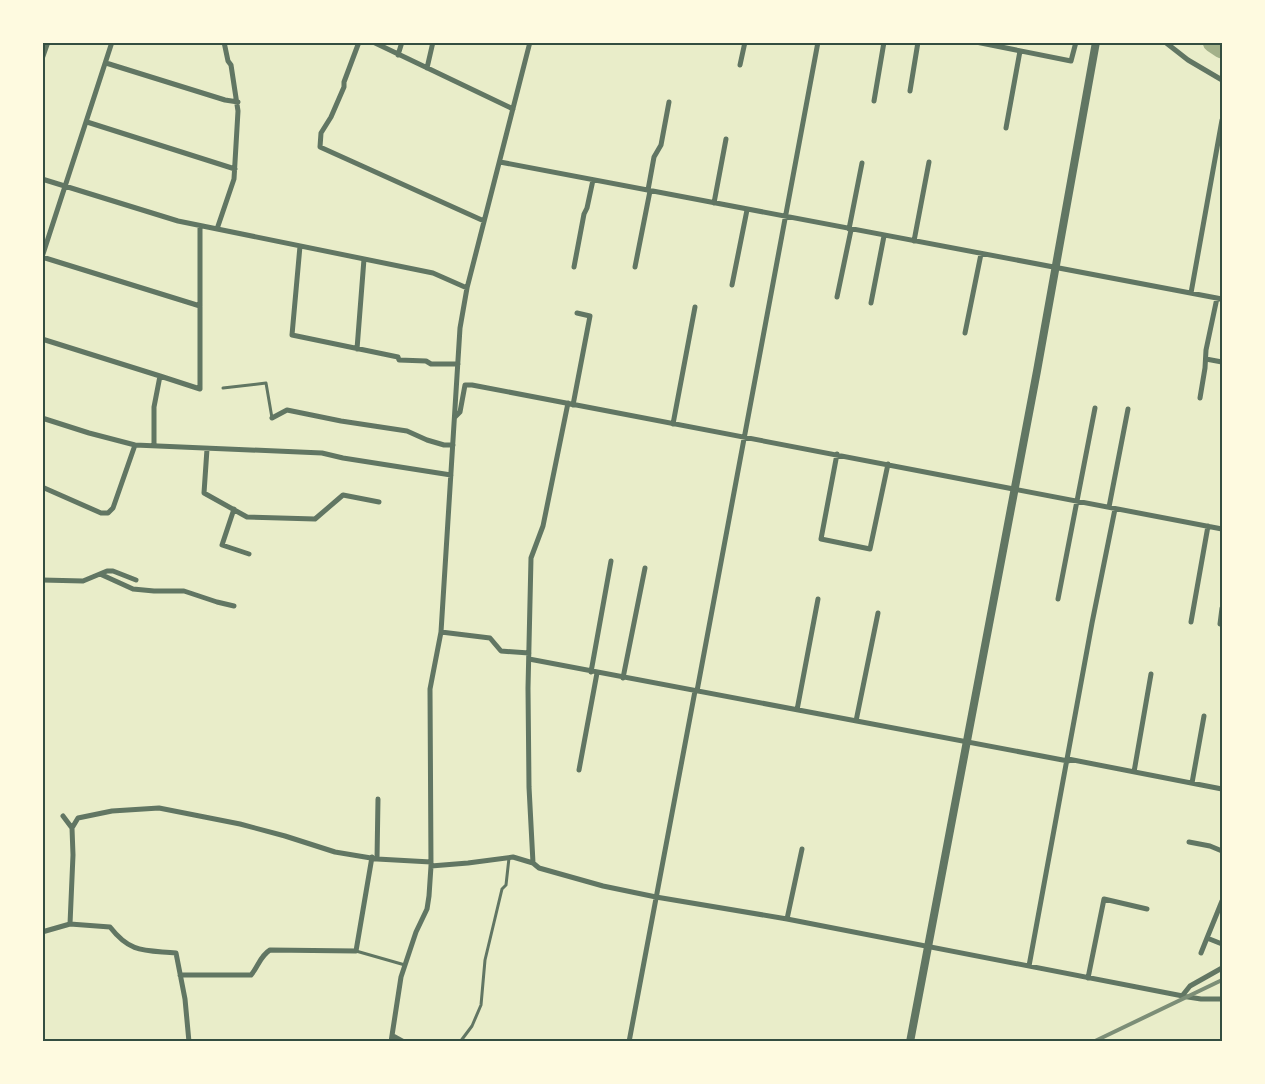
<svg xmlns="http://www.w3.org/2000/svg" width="1265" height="1084" font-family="'Varela Round',sans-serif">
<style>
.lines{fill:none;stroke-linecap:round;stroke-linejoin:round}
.river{stroke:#a3b18a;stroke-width:21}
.service{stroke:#617663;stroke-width:3}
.minor{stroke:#617663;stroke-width:5}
.tertiary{stroke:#617663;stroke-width:8}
.rail{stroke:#7c8e77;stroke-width:4}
.neatline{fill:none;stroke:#344e41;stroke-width:2}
</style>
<rect width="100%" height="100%" fill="#e9edc9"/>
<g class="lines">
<!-- river -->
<path class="river" d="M 1213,42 L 1222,48"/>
<!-- service -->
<path class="service" d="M 223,388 L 266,383 L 272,418
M 356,951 L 405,965
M 460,1042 L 472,1026 L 481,1005 L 485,960 L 502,889 L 506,885 L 509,858"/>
<!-- minor -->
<path class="minor" d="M 359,42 L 344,82 L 344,87 L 331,117 L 321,133 L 320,147 L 484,221
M 373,42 L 513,109
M 976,42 L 1071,61 L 1076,42
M 1165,42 L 1188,60 L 1222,80
M 398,55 L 402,42
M 42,59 L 48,42
M 106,63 L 225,100 L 238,102
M 740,65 L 745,42
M 427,68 L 433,42
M 910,91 L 918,42
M 874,101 L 884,42
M 87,122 L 235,169
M 1006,128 L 1020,51
M 500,162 L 1222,299
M 42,179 L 178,221 L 433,273 L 467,288
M 648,190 L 654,157 L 661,145 L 669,102
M 714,203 L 726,139
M 217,229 L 234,179 L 238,111 L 231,65 L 228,61 L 224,42
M 849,229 L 862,163
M 914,241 L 929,162
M 300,246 L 292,335 L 398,357 L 399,360 L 426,361 L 431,364 L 458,364
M 42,257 L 112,42
M 42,257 L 200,306
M 574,267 L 584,214 L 587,208 L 593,180
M 635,267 L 650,191
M 732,285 L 747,210
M 1191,293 L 1222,120
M 837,297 L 851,230
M 871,303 L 884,236
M 965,333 L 981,254
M 42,339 L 160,376
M 357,349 L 364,259
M 1206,359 L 1222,362
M 1200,398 L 1205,368 L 1206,350 L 1217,298
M 573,405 L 590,316 L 577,313
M 455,417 L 460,412 L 465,385 L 472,385 L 1222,529
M 42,418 L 89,433 L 135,445 L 322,453 L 343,458 L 451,475
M 272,418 L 287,410 L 341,421 L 407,431 L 427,440 L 444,445 L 453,445
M 673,424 L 695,307
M 154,446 L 154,407 L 160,376 L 200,389 L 200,226
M 207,449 L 204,493 L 247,517 L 315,519 L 343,495 L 379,502
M 837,454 L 821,539 L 870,549 L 888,464
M 42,487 L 101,513 L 108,513 L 113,508 L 135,445
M 1109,507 L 1128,409
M 234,509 L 222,545 L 249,554
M 100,574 L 133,589 L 154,591 L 184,591 L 217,602 L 234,606
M 42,580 L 83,581 L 107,571 L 113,571 L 136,580
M 1058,599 L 1095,408
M 1191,622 L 1208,526
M 1220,624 L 1222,608
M 441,632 L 490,638 L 501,651 L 529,653
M 529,659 L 1068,761
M 591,672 L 611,561
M 623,678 L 645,568
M 697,691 L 818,42
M 797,710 L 818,599
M 856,721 L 878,613
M 1068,759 L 1222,789
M 579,770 L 597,673
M 1134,772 L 1151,674
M 1192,783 L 1204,716
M 63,816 L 72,828
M 1189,842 L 1210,846 L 1222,851
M 377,859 L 378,799
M 533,863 L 529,787 L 528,688 L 531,558 L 543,526 L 568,403
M 431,866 L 468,863 L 513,857 L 533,863 L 539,868 L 603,886 L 656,897 L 787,919 L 1188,997 L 1201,999 L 1222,999
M 1222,901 L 1207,938 L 1222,944
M 787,919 L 802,849
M 70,924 L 73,855 L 72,828 L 78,818 L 112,811 L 159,808 L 240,824 L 285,836 L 335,852 L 377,859 L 431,862
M 42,932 L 70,924 L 110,927 C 131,954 145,950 176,953 L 185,999 L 189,1042
M 1201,953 L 1207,938
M 1029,966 L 1092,623 L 1115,509
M 180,975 L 251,975 C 258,967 260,956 270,950 L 356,951 L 372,857
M 1088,978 L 1104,899 L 1147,909
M 1182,996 L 1190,986 L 1222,968
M 393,1036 L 404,1042
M 391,1042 L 401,977 L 416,932 L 427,909 L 429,896 L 431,866 L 430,689 L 441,632 L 460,328 L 467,288 L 530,42
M 629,1042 L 695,691"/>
<!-- tertiary -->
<path class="tertiary" d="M 910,1042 L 1037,371 L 1096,42"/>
<!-- rail -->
<path class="rail" d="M 1093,1042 L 1222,980"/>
</g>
<!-- border -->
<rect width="1265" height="1084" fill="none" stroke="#fefae0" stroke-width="88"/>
<rect x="44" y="44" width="1177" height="996" class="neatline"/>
</svg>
